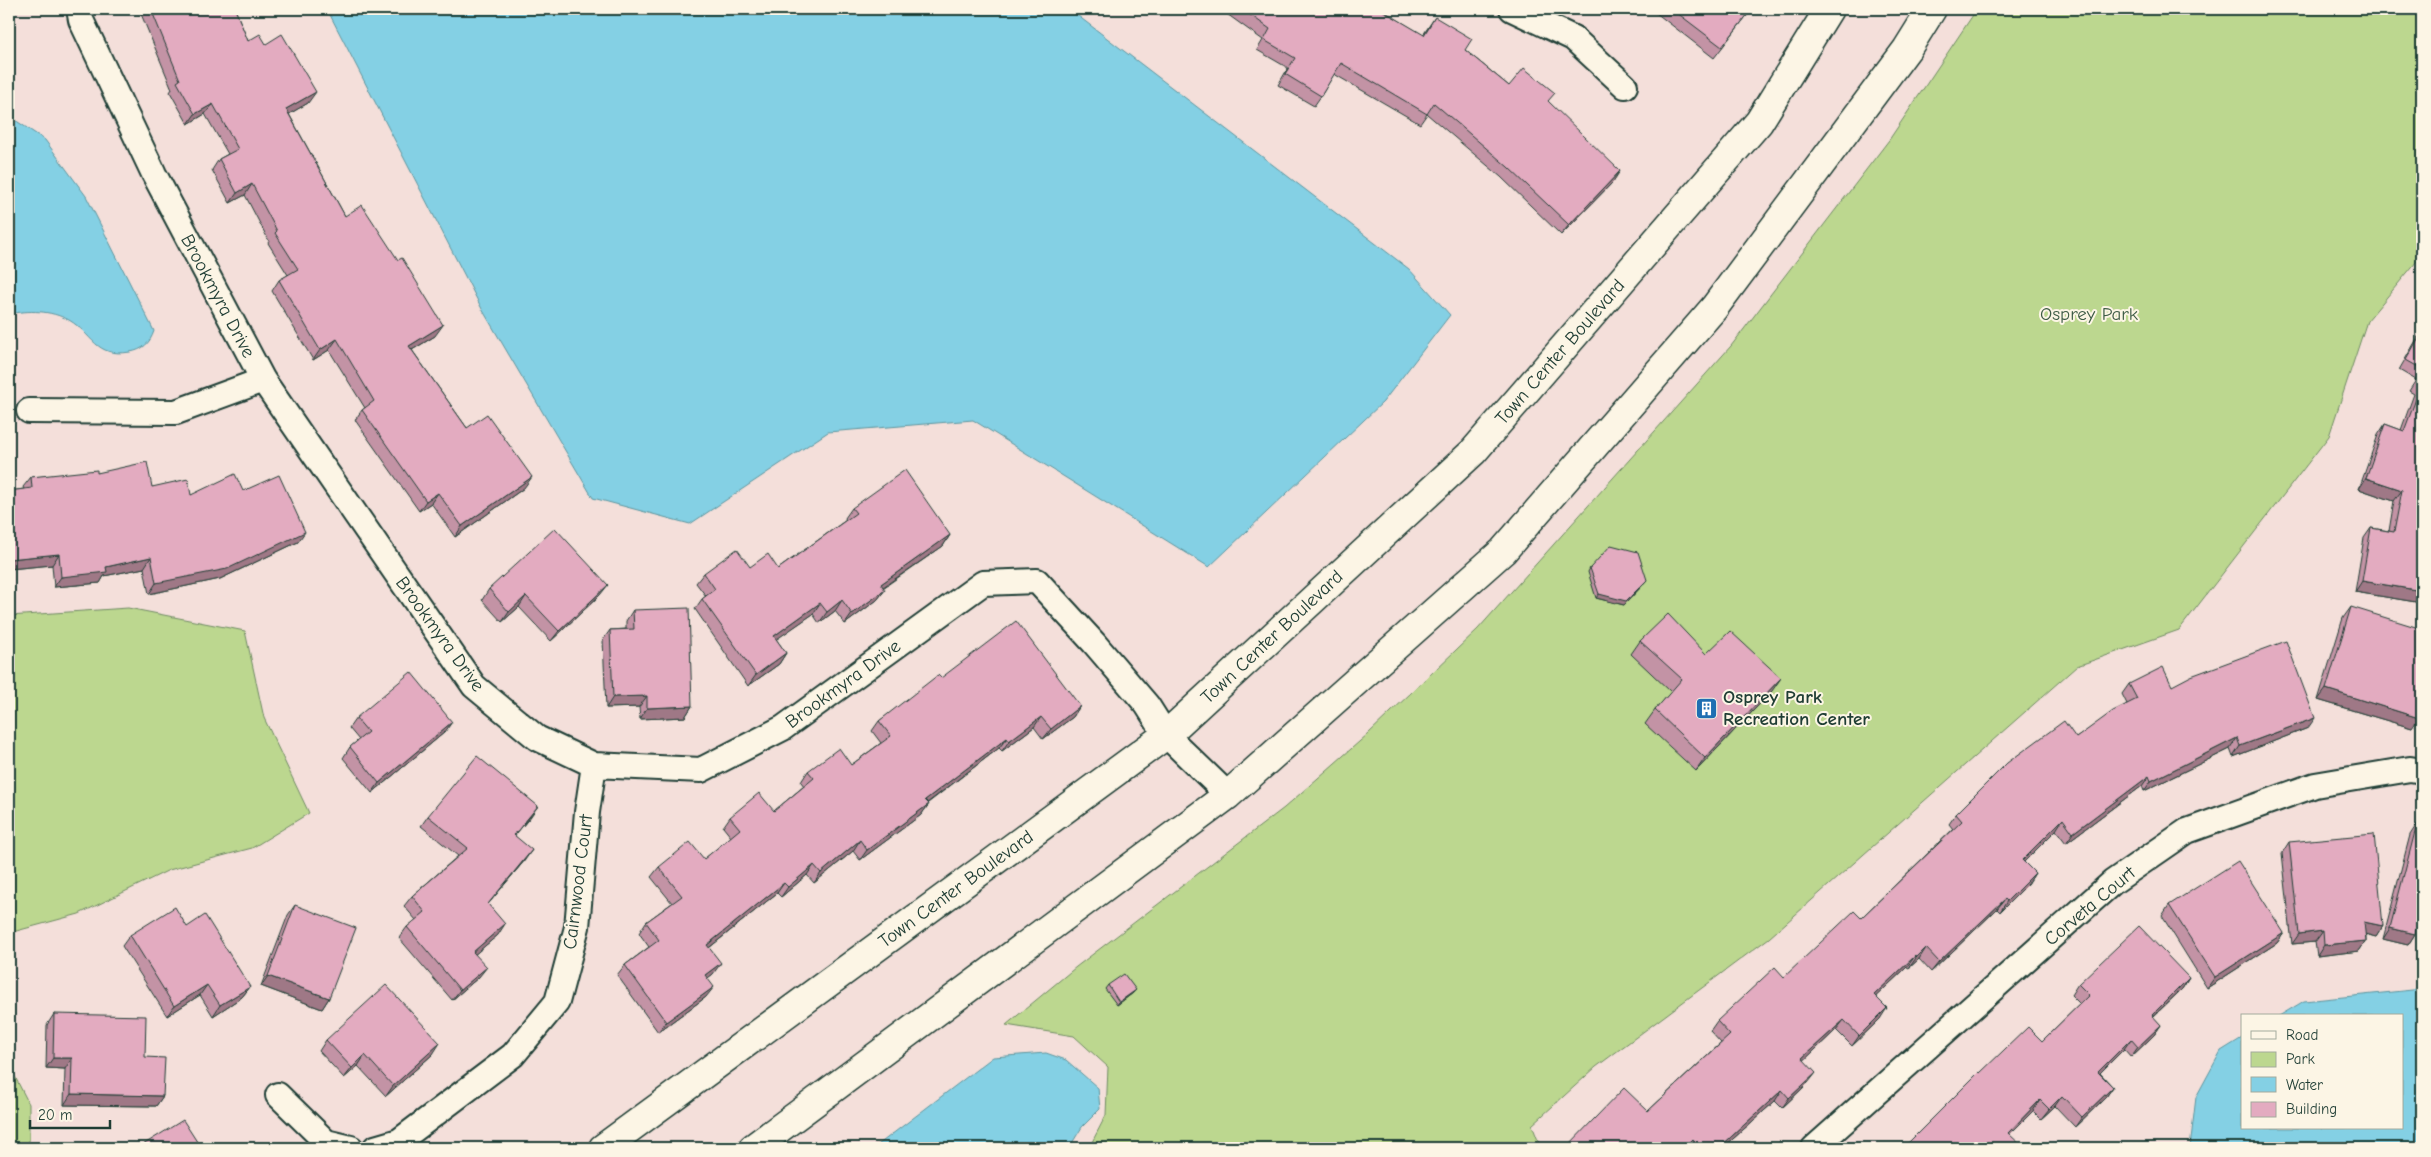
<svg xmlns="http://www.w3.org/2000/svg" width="2431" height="1157" font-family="'Comic Neue',sans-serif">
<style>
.green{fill:#bcd78f;stroke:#6e8a62}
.water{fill:#84d0e4;stroke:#5c959e}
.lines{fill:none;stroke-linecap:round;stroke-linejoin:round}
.minor-casing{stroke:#1f3d34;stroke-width:28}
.tertiary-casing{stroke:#1f3d34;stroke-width:31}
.minor{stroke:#fcf5e5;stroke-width:24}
.tertiary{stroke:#fcf5e5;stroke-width:28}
.wall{fill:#c393a5;stroke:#1f3d34}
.shaded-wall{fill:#9f7886;stroke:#1f3d34}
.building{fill:#e3abc0;stroke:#1f3d34}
.labels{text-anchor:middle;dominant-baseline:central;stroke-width:4;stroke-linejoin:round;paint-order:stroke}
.street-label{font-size:19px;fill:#1f3d34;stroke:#fcf5e5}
.park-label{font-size:19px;fill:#3e5c46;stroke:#fcf5e5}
.poi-label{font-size:19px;font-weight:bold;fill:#1f3d34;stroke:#fcf5e5;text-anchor:start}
</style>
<rect width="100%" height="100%" fill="#f4dfda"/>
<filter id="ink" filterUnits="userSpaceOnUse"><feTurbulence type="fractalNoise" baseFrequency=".02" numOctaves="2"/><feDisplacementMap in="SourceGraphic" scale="10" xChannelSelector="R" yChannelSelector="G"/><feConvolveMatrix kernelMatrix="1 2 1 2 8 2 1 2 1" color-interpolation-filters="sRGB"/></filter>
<g filter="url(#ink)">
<!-- green -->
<path class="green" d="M 1977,9 L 2422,9 L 2422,255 L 2367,321 L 2329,436 L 2179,630 L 2077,666 L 1769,938 L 1596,1067 L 1532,1125 L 1541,1148 L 1089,1148 L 1106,1115 L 1108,1067 L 1074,1036 L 1006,1025 L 1076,967 L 1284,808 L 1368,734 L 1478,629 L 1731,346 L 1889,140 Z
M 128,608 L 245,631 L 264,718 L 309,813 L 252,848 L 169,870 L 79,914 L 9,933 L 9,616 Z
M 9,1065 L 29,1104 L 29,1148 L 9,1148 Z"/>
<!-- water -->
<path class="water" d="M 327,9 L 1069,9 L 1409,269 L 1450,315 L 1383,402 L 1209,567 L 973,420 L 828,432 L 690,524 L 593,498 L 482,309 Z
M 9,118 L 15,120 L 45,140 L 86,196 L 154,331 C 150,343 143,350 130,352 C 95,358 93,334 69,320 C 50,310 29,310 9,314 Z
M 2422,989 L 2422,1148 L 2391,1146 L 2376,1148 L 2190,1148 L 2196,1097 L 2221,1051 L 2242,1038 L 2242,1128 L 2402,1128 L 2402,1016 L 2279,1016 L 2304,1001 Z
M 1046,1053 L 1066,1060 L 1098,1088 L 1100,1109 L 1082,1127 L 1069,1148 L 874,1148 L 993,1057 Z"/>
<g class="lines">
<defs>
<path id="minor" d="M 79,9 L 81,20 L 154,174 L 263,380 L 474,686 L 537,738 L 594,765 L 701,770 L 783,728 L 983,583 L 1037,581 L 1094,643 L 1147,705 L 1166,735 L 1228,795
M 1512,9 L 1573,38 L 1625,86
M 29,411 L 176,412 L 263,380
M 278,1095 L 326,1142 L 351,1148
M 375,1148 L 399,1141 L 513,1055 L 557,1002 L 577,927 L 587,812 L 594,765
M 1814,1148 L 2113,882 L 2187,831 L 2315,785 L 2410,769 L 2422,771"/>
<path id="tertiary" d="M 603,1148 L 1166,735 L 1473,452 L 1759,122 L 1829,9
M 753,1148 L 1228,795 L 1503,551 L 1714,308 L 1907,49 L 1932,9"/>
</defs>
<!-- minor casing -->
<use href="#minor" class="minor-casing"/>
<!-- tertiary casing -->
<use href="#tertiary" class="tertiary-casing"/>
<!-- minor -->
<use href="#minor" class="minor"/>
<!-- tertiary -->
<use href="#tertiary" class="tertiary"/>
</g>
<!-- wall -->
<path class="wall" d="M 139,9 L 235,9 L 248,41 L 266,44 L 308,103 L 289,114 L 345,216 L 435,336 L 412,350 L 467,428 L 524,488 L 455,537 L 431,503 L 419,511 L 355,420 L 362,410 L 365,408 L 329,350 L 313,360 L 272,291 L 279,280 L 288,275 L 268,243 L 269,241 L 245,195 L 230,203 L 212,170 L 219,159 L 228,154 L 205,114 L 188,124 L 170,92 L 172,89 Z
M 1220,9 L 1380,9 L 1423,35 L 1435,17 L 1465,50 L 1509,86 L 1549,102 L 1613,182 L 1561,235 L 1501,177 L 1427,114 L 1420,124 L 1334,74 L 1321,96 L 1314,106 L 1278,85 L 1288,68 L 1257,50 L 1263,40 Z
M 1651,9 L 1752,9 L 1714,58 Z
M 2422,330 L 2422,603 L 2355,592 L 2364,538 L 2371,528 L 2389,531 L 2394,501 L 2359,489 L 2378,435 L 2385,424 L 2401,430 L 2414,394 L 2409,391 L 2416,380 L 2399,370 Z
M 97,473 L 152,487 L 191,495 L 243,491 L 298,542 L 220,579 L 149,594 L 144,568 L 104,576 L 100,583 L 54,587 L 52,565 L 9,569 L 9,491 L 24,489 L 23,487 L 31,477 Z
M 852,508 L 950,535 L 943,546 L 883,588 L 885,590 L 877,600 L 845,624 L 835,611 L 819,623 L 813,614 L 776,639 L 786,653 L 779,664 L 748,686 L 695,609 L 702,599 L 706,596 L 696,583 L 704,573 L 750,567 L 778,569 L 846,520 L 845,518 Z
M 1590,568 L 1644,584 L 1624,605 L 1596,598 L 1588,572 Z
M 489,589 L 600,595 L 551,641 L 519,607 L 502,622 L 482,600 Z
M 2351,607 L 2412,728 L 2318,700 L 2343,618 Z
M 633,610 L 692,706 L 685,717 L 640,719 L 639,707 L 606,708 L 603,640 L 610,630 L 626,629 L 626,621 Z
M 1640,641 L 1706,654 L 1772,691 L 1696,771 L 1645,724 L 1655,710 L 1671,692 L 1631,654 Z
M 941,678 L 1080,706 L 1073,717 L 1043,739 L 1034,727 L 1002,751 L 999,748 L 928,803 L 929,804 L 921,815 L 860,860 L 853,851 L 814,883 L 807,875 L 781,897 L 777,893 L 709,948 L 713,974 L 707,978 L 706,997 L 658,1032 L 617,975 L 625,965 L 649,947 L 639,933 L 646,922 L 672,903 L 651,877 L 659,867 L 704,859 L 731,837 L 723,827 L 730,817 L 774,811 L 804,786 L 801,782 L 808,771 L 851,765 L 881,743 L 872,731 L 879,721 Z
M 2129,684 L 2172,686 L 2308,728 L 2233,757 L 2230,749 L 2144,791 L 2142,786 L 2066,843 L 2056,830 L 2023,862 L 2035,873 L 2028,884 L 2000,912 L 1997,909 L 1931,972 L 1919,959 L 1909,968 L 1907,967 L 1876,996 L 1880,1019 L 1852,1046 L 1836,1030 L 1804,1060 L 1808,1083 L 1782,1108 L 1775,1101 L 1723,1148 L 1566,1148 L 1648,1111 L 1721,1043 L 1710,1031 L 1717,1021 L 1784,977 L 1861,918 L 1953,829 L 1949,824 L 1956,814 L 2076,738 L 2127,704 L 2122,694 Z
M 356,718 L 445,732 L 372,793 L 343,758 L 350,747 L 359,740 L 349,728 Z
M 428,816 L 531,816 L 515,835 L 525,860 L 488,904 L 498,935 L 475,954 L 479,977 L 452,1000 L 399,938 L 407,927 L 416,920 L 404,906 L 412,896 L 458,856 L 421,826 Z
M 2417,824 L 2422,914 L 2421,913 L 2415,934 L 2408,945 L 2383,939 L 2410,835 Z
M 2289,842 L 2383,926 L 2376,937 L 2366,934 L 2366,941 L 2359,951 L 2317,956 L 2315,942 L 2292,944 L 2282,853 Z
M 295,905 L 329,998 L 322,1009 L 261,986 L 288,915 Z
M 2169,905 L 2284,933 L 2277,943 L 2207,988 L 2162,916 Z
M 187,927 L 250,987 L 242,997 L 213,1016 L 200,995 L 167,1016 L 122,946 L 130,935 Z
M 2189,978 L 2182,989 L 2153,1017 L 2161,1025 L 2154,1035 L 2131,1057 L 2124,1049 L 2100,1073 L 2113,1087 L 2106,1097 L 2075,1127 L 2055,1106 L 2041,1119 L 2033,1111 L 2010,1134 L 1903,1148 L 1980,1073 L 2042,1041 L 2080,1004 L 2071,995 L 2078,984 Z
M 1108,985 L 1136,990 L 1133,993 L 1117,1005 L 1105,989 Z
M 54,1014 L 145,1057 L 163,1096 L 156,1106 L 64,1105 L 65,1069 L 46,1068 L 47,1025 Z
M 326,1040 L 433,1054 L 386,1096 L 358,1066 L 344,1078 L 319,1051 Z"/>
<!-- shaded-wall -->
<path class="shaded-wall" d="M 316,92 L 308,103 L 279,120 L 286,109 Z
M 213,104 L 205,114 L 188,124 L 195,114 Z
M 1620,171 L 1613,182 L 1561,235 L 1569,225 Z
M 252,184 L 245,195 L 230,203 L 237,193 Z
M 443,325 L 435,336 L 402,356 L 409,346 Z
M 337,339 L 329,350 L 313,360 L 320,350 Z
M 532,477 L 524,488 L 455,537 L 462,526 Z
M 2366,478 L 2402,490 L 2394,501 L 2359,489 Z
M 438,493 L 431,503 L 419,511 L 426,501 Z
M 305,532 L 298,542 L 220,579 L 149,594 L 156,583 Z
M 950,535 L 943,546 L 873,594 L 881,584 Z
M 59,554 L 52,565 L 9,569 L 9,559 Z
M 151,557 L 144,568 L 104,576 L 100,583 L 54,587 L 61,577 Z
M 1647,580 L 1624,605 L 1596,598 L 1599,594 Z
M 2362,581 L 2422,591 L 2422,603 L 2355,592 Z
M 608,585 L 600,595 L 551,641 L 559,631 Z
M 885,590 L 877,600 L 845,624 L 852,614 Z
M 526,596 L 519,607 L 502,622 L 509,612 Z
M 842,600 L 835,611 L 819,623 L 827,612 Z
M 820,603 L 813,614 L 767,646 L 774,636 Z
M 786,653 L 779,664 L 748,686 L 756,675 Z
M 1781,678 L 1772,691 L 1696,771 L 1705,758 Z
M 2326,689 L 2419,718 L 2412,728 L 2318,700 Z
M 647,696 L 639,707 L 606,708 L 613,697 Z
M 692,706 L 685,717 L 640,719 L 647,708 Z
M 1080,706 L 1073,717 L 1043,739 L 1051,729 Z
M 1041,717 L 1034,727 L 1002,751 L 1009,741 Z
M 2315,718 L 2308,728 L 2233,757 L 2240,746 Z
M 452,722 L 445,732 L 372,793 L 379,783 Z
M 1007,738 L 999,748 L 918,810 L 925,800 Z
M 2237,738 L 2230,749 L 2144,791 L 2151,781 Z
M 2149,776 L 2142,786 L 2066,843 L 2073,833 Z
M 929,804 L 921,815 L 860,860 L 867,850 Z
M 538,806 L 531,816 L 507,845 L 514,835 Z
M 2063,819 L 2056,830 L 2015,871 L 2022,860 Z
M 860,840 L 853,851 L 814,883 L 821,873 Z
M 532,850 L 525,860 L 480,914 L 488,904 Z
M 814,865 L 807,875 L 781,897 L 788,887 Z
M 2035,873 L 2028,884 L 2000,912 L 2007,901 Z
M 784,883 L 777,893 L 700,955 L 707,945 Z
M 2005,899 L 1997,909 L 1931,972 L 1939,962 Z
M 2364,922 L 2383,926 L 2376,937 L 2357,932 Z
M 505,924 L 498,935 L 466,962 L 473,952 Z
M 2390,928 L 2415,934 L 2408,945 L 2383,939 Z
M 2323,931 L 2315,942 L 2292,944 L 2299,934 Z
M 2284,933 L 2277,943 L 2207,988 L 2215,977 Z
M 2366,941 L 2359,951 L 2317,956 L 2324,945 Z
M 1926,948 L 1919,959 L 1909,968 L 1916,958 Z
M 1915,956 L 1907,967 L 1867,1005 L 1874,995 Z
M 721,963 L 713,974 L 698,986 L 705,975 Z
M 487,967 L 479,977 L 452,1000 L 460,990 Z
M 268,976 L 329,998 L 322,1009 L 261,986 Z
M 2189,978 L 2182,989 L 2144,1025 L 2152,1015 Z
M 207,985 L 200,995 L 167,1016 L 174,1006 Z
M 250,987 L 242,997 L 213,1016 L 220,1005 Z
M 714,987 L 706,997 L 658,1032 L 666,1022 Z
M 1136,990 L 1133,993 L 1117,1005 L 1119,1002 Z
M 1887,1008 L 1880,1019 L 1852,1046 L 1859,1036 Z
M 1844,1020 L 1836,1030 L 1795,1069 L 1802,1058 Z
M 2161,1025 L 2154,1035 L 2131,1057 L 2138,1047 Z
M 2131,1039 L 2124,1049 L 2091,1082 L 2098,1072 Z
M 440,1043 L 433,1054 L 386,1096 L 393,1086 Z
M 365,1055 L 358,1066 L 344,1078 L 352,1068 Z
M 53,1058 L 72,1058 L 65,1069 L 46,1068 Z
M 1816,1073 L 1808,1083 L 1782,1108 L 1789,1098 Z
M 2113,1087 L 2106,1097 L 2075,1127 L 2082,1117 Z
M 1782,1090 L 1775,1101 L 1723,1148 L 1719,1148 Z
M 71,1094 L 163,1096 L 156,1106 L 64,1105 Z
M 2062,1096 L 2055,1106 L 2041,1119 L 2049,1109 Z
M 2040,1100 L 2033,1111 L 2001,1143 L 2008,1133 Z
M 1693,1139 L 1687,1148 L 1684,1148 Z"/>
<!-- building -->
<path class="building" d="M 151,9 L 235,9 L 248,41 L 260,34 L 266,44 L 282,34 L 316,92 L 286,109 L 345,216 L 362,205 L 398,260 L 402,258 L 443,325 L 409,346 L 467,428 L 487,414 L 532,477 L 462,526 L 438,493 L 426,501 L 362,410 L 374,401 L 337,339 L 320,350 L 279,280 L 298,269 L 275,233 L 277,231 L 252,184 L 237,193 L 219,159 L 238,149 L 213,104 L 195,114 L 177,82 L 180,80 Z
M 1242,9 L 1380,9 L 1424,35 L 1435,17 L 1472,39 L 1465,50 L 1509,86 L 1524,68 L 1555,93 L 1548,101 L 1620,171 L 1569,225 L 1508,167 L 1434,103 L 1427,114 L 1341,63 L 1321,96 L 1285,74 L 1295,58 L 1264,40 L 1270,29 Z
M 1672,9 L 1752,9 L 1722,47 Z
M 2422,332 L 2422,369 L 2406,360 Z
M 2422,370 L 2422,591 L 2362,581 L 2371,528 L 2394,532 L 2402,490 L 2366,478 L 2385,424 L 2404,431 L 2422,383 L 2416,380 Z
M 147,462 L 152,487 L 188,479 L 191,495 L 235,474 L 243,491 L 279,475 L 305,532 L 227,569 L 156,583 L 151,557 L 106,567 L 107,572 L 61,577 L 59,554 L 9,559 L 9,491 L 32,488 L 31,477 L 97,470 L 97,473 Z
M 905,470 L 950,535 L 881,584 L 885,590 L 852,614 L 842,600 L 827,612 L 820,603 L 774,636 L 786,653 L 756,675 L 702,599 L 715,589 L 704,573 L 737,549 L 750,567 L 768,554 L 778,569 L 856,513 L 852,508 Z
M 555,528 L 608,585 L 559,631 L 526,596 L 509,612 L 489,589 Z
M 1611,545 L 1638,552 L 1647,580 L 1626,601 L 1599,594 L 1590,568 Z
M 2351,607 L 2422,629 L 2422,709 L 2419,718 L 2326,689 Z
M 689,608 L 692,706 L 647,708 L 647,696 L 613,697 L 610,630 L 634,629 L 633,610 Z
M 1668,614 L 1706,654 L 1730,631 L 1781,678 L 1705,758 L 1655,710 L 1682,679 L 1640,641 Z
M 1016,621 L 1080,706 L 1051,729 L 1041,717 L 1009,741 L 1007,738 L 925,800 L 929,804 L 867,850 L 860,840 L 821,873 L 814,865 L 788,887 L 784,883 L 707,945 L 721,963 L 705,975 L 714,987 L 666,1022 L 625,965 L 659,940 L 646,922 L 682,896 L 659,867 L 690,842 L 704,859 L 740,829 L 730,817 L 759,793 L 774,811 L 814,778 L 808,771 L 839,748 L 851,765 L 891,736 L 879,721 L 938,675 L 941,678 Z
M 2286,641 L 2315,718 L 2240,746 L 2237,738 L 2151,781 L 2149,776 L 2073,833 L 2063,819 L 2022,860 L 2035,873 L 2007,901 L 2005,899 L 1939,962 L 1926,948 L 1916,958 L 1915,956 L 1874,995 L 1887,1008 L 1859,1036 L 1844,1020 L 1802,1058 L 1816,1073 L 1789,1098 L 1782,1090 L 1719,1148 L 1702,1148 L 1693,1139 L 1684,1148 L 1566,1148 L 1624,1088 L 1648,1111 L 1730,1035 L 1717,1021 L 1775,967 L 1784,977 L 1854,911 L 1861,918 L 1962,821 L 1956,814 L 2007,763 L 2064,721 L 2076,738 L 2113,711 L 2137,699 L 2129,684 L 2163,667 L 2172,686 L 2191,676 Z
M 411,672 L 452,722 L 379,783 L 350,747 L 368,732 L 356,718 Z
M 477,756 L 538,806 L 514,835 L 532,850 L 488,904 L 505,924 L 473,952 L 487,967 L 460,990 L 407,927 L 425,912 L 412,896 L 468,848 L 428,816 Z
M 2417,824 L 2422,826 L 2422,908 L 2415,934 L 2390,928 Z
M 2374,834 L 2383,926 L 2364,922 L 2366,941 L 2324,945 L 2323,931 L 2299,934 L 2289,842 Z
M 2238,861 L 2284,933 L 2215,977 L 2169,905 Z
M 295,905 L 356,928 L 329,998 L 268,976 Z
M 175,907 L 187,927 L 205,915 L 250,987 L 220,1005 L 207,985 L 174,1006 L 130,935 Z
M 2139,926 L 2189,978 L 2152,1015 L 2161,1025 L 2138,1047 L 2131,1039 L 2098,1072 L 2113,1087 L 2082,1117 L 2062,1096 L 2049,1109 L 2040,1100 L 2008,1133 L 2024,1148 L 1897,1148 L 1900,1145 L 1903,1148 L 1979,1072 L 1980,1073 L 2028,1027 L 2042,1041 L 2089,995 L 2078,984 Z
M 1124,974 L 1136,990 L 1119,1002 L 1108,985 Z
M 386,985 L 440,1043 L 393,1086 L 365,1055 L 352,1068 L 326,1040 Z
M 54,1014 L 146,1016 L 145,1057 L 165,1058 L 163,1096 L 71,1094 L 72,1058 L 53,1058 Z
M 183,1120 L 201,1148 L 138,1148 Z
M 219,1143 L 222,1148 L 211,1148 Z"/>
</g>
<!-- icons -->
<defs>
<symbol id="building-square" viewBox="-11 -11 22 22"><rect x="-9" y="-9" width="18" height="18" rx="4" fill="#1f6fb2" stroke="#fcf5e5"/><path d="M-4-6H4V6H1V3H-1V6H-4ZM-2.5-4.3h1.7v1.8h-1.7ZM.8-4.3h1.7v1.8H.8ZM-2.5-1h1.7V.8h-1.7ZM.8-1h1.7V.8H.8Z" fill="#fff"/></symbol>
</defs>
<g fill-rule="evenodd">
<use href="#building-square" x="1694" y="696" width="25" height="25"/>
</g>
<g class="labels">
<!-- street labels -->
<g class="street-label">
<text transform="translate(218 296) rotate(62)">Brookmyra Drive</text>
<text transform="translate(1560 352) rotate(-49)">Town Center Boulevard</text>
<text transform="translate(440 634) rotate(54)">Brookmyra Drive</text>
<text transform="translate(1272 637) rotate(-43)">Town Center Boulevard</text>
<text transform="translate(843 684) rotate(-36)">Brookmyra Drive</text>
<text transform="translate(578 882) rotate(-83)">Cairnwood Court</text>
<text transform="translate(956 889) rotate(-36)">Town Center Boulevard</text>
<text transform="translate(2090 906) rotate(-40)">Corveta Court</text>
</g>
<!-- park labels -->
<g class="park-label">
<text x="2089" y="314">Osprey Park</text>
</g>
<!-- poi labels -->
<g class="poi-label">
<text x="1723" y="697">Osprey Park<tspan x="1723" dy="22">Recreation Center</tspan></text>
</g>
</g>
<!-- margin -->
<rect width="2431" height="1157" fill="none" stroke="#fcf5e5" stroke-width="30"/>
<rect x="15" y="15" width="2401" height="1127" fill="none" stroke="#1f3d34" stroke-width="2" filter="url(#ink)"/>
<!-- legend -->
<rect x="2241" y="1014" width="162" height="115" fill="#fcf5e5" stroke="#a4ab9e"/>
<rect x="2251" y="1031" width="25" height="8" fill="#fcf5e5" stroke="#a4ab9e"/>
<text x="2286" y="1040" font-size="15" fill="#1f3d34">Road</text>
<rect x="2251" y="1052" width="25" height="15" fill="#bcd78f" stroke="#a4ab9e"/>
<text x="2286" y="1064" font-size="15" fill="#1f3d34">Park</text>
<rect x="2251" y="1077" width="25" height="15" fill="#84d0e4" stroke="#a4ab9e"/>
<text x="2286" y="1090" font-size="15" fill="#1f3d34">Water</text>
<rect x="2251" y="1102" width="25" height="15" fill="#e3abc0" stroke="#a4ab9e"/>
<text x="2286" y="1114" font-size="15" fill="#1f3d34">Building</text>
<!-- scale -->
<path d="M30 1120v8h80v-8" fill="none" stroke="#1f3d34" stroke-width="2.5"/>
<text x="38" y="1120" font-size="15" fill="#1f3d34" stroke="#fcf5e5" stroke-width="4" paint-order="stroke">20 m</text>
</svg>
